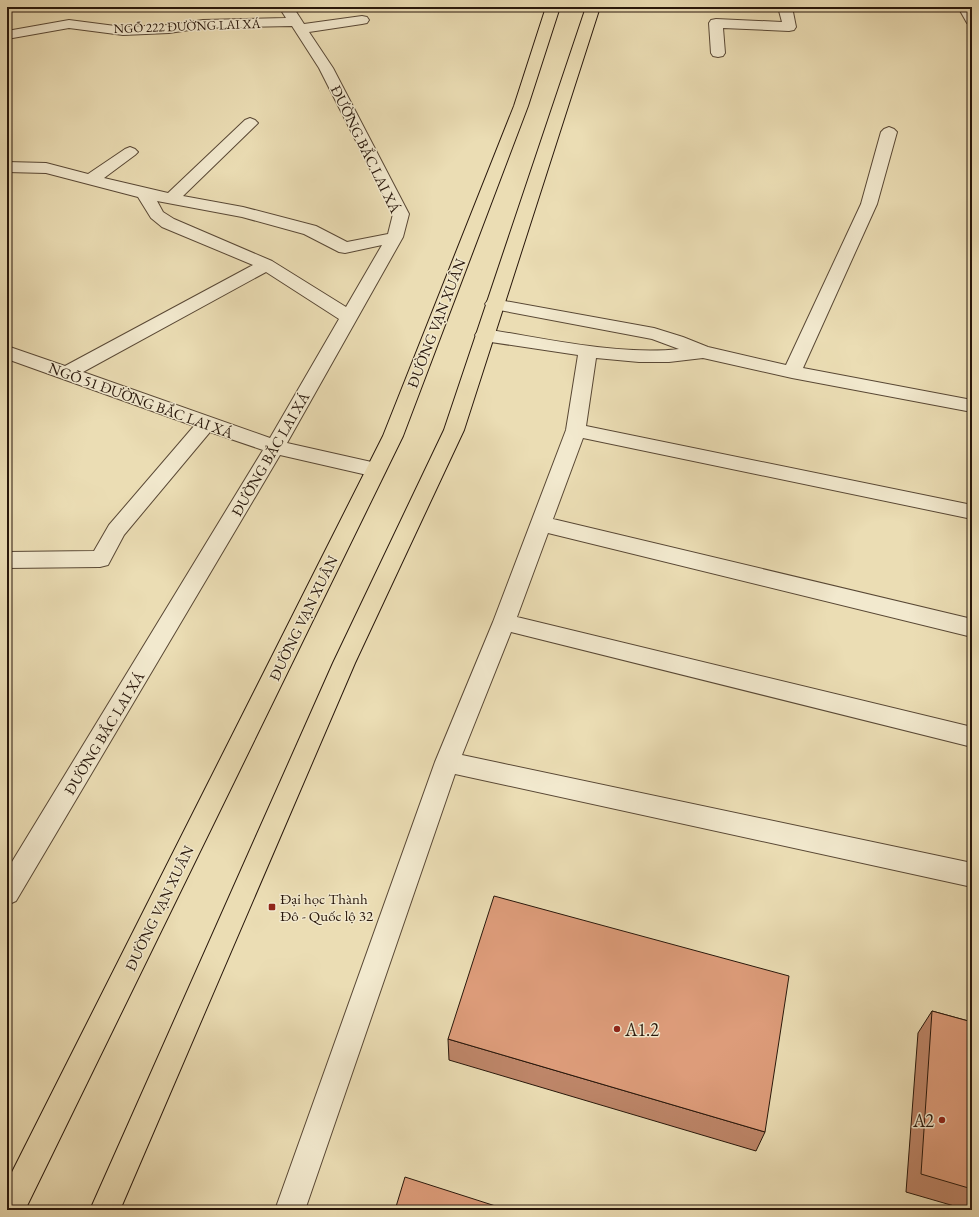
<svg xmlns="http://www.w3.org/2000/svg" width="979" height="1217" font-family="'EB Garamond',serif">
<style>
.lines{fill:none;stroke-linecap:round;stroke-linejoin:round}
.minor-casing{stroke:#594835;stroke-width:2}
.trunk-casing{stroke:#28170b;stroke-width:2}
.minor{fill:#f2e9ce;fill-rule:evenodd}
.trunk{fill:#ebddb4;fill-rule:evenodd}
.wall{fill:#be8669;stroke:#28170b}
.building{fill:#dd9c7a;stroke:#28170b}
.poi-dot{fill:#8f2418;stroke:#f2e9ce;stroke-width:1.5}
.labels{text-anchor:middle;dominant-baseline:central;stroke-width:3;stroke-linejoin:round;paint-order:stroke}
.far-street-label{font-size:13px;fill:#28170b;stroke:#f2e9ce}
.street-label{font-size:15px;fill:#28170b;stroke:#f2e9ce}
.poi-label{font-size:15px;fill:#28170b;stroke:#f2e9ce;text-anchor:start}
.near-poi-label{font-size:18px;fill:#28170b;stroke:#f2e9ce;text-anchor:start}
</style>
<rect width="100%" height="100%" fill="#ebddb4"/>
<filter id="stains"><feTurbulence type="fractalNoise" baseFrequency=".005" numOctaves="4"/><feColorMatrix values="0 0 0 0 .2 0 0 0 0 .09 0 0 0 0 .02 0 0 0 .5 -.17"/></filter>
<radialGradient id="worn" r=".72"><stop offset=".6" stop-color="#630" stop-opacity="0"/><stop offset="1" stop-color="#630" stop-opacity=".3"/></radialGradient>
<g class="lines">
<defs>
<path id="minor" d="M 279,7 L 293,7 L 304,24 L 362,16 L 367,17 L 369,20 L 367,23 L 362,24 L 309,32 L 333,68 L 409,214 L 403,237 L 287,443 L 376,463 L 383,465 L 386,470 L 383,475 L 376,477 L 280,455 L 16,901 L 7,905 L 7,870 L 263,450 L 210,432 L 124,535 L 108,565 L 100,567 L 7,568 L 7,552 L 94,551 L 109,525 L 194,426 L 7,359 L 7,346 L 65,366 L 253,265 L 162,227 L 151,218 L 138,197 L 46,173 L 7,172 L 7,162 L 46,163 L 88,174 L 125,149 L 130,147 L 135,149 L 138,152 L 135,155 L 104,178 L 168,193 L 245,120 L 250,118 L 255,120 L 258,123 L 255,126 L 183,196 L 243,207 L 316,226 L 347,242 L 388,234 L 393,214 L 319,68 L 292,26 L 203,28 L 169,33 L 123,35 L 69,28 L 7,39 L 7,31 L 69,20 L 123,27 L 169,25 L 203,20 L 286,18 ZM 157,201 L 242,217 L 304,234 L 339,252 L 345,253 L 382,245 L 346,307 L 272,261 L 174,219 L 163,212 ZM 266,272 L 339,319 L 270,438 L 83,372 Z
M 778,7 L 792,7 L 796,27 L 794,30 L 789,31 L 723,28 L 725,53 L 723,56 L 718,57 L 713,56 L 711,53 L 709,23 L 711,20 L 716,19 L 782,22 Z
M 958,7 L 972,7 L 972,24 L 967,23 Z
M 889,127 L 894,129 L 897,132 L 877,204 L 803,368 L 972,400 L 972,412 L 792,378 L 703,358 L 669,362 L 639,362 L 596,358 L 586,426 L 972,505 L 972,519 L 583,438 L 553,519 L 972,619 L 972,637 L 548,533 L 517,617 L 972,727 L 972,747 L 511,632 L 462,755 L 972,863 L 972,887 L 455,774 L 305,1210 L 275,1210 L 435,762 L 493,622 L 566,430 L 578,355 L 484,341 L 478,339 L 475,335 L 478,331 L 484,329 C 544,338 620,356 679,349 L 652,339 L 494,309 L 488,308 L 485,304 L 488,300 L 494,299 L 654,328 L 683,337 L 708,347 L 786,365 L 861,204 L 881,132 L 884,129 Z"/>
<path id="trunk" d="M 546,7 L 560,7 L 528,106 L 403,436 L 25,1210 L 7,1210 L 7,1182 L 383,436 L 514,106 Z
M 586,7 L 600,7 L 464,430 L 355,663 L 120,1210 L 90,1210 L 333,663 L 444,430 Z"/>
</defs>
<!-- minor casing -->
<use href="#minor" class="minor-casing"/>
<!-- trunk casing -->
<use href="#trunk" class="trunk-casing"/>
<!-- minor -->
<use href="#minor" class="minor"/>
<!-- trunk -->
<use href="#trunk" class="trunk"/>
</g>
<!-- wall -->
<path class="wall" d="M 932,1011 L 972,1022 L 972,1210 L 968,1210 L 906,1192 L 918,1033 Z
M 448,1039 L 765,1132 L 756,1151 L 449,1060 Z"/>
<!-- building -->
<path class="building" d="M 494,896 L 789,976 L 765,1132 L 448,1039 Z
M 932,1011 L 972,1022 L 972,1189 L 921,1174 Z
M 405,1177 L 508,1210 L 395,1210 Z"/>
<!-- markers -->
<g class="poi-dot">
<rect x="268" y="903" width="8" height="8" rx="2"/>
<circle cx="617" cy="1029" r="4"/>
<circle cx="942" cy="1120" r="4"/>
</g>
<g class="labels">
<!-- far-street labels -->
<g class="far-street-label">
<text transform="translate(187 26) rotate(-2)">NGÕ 222 ĐƯỜNG LAI XÁ</text>
</g>
<!-- street labels -->
<g class="street-label">
<text transform="translate(366 149) rotate(64)">ĐƯỜNG BẮC LAI XÁ</text>
<text transform="translate(436 323) rotate(-69)">ĐƯỜNG VẠN XUÂN</text>
<text transform="translate(141 400) rotate(20)">NGÕ 51 ĐƯỜNG BẮC LAI XÁ</text>
<text transform="translate(270 454) rotate(-60)">ĐƯỜNG BẮC LAI XÁ</text>
<text transform="translate(303 618) rotate(-64)">ĐƯỜNG VẠN XUÂN</text>
<text transform="translate(104 733) rotate(-59)">ĐƯỜNG BẮC LAI XÁ</text>
<text transform="translate(159 908) rotate(-64)">ĐƯỜNG VẠN XUÂN</text>
</g>
<!-- poi labels -->
<g class="poi-label">
<text x="280" y="898">Đại học Thành<tspan x="280" dy="17">Đô - Quốc lộ 32</tspan></text>
</g>
<!-- near-poi labels -->
<g class="near-poi-label">
<text x="625" y="1029">A1.2</text>
<text x="934" y="1120" text-anchor="end">A2</text>
</g>
</g>
<!-- margin -->
<rect width="979" height="1217" fill="none" stroke="#ebddb4" stroke-width="24"/>
<rect x="8" y="8" width="963" height="1201" fill="none" stroke="#28170b" stroke-width="2"/>
<rect x="12" y="12" width="955" height="1193" fill="none" stroke="#28170b"/>
<rect width="100%" height="100%" filter="url(#stains)"/>
<rect width="100%" height="100%" fill="url(#worn)"/>
</svg>
